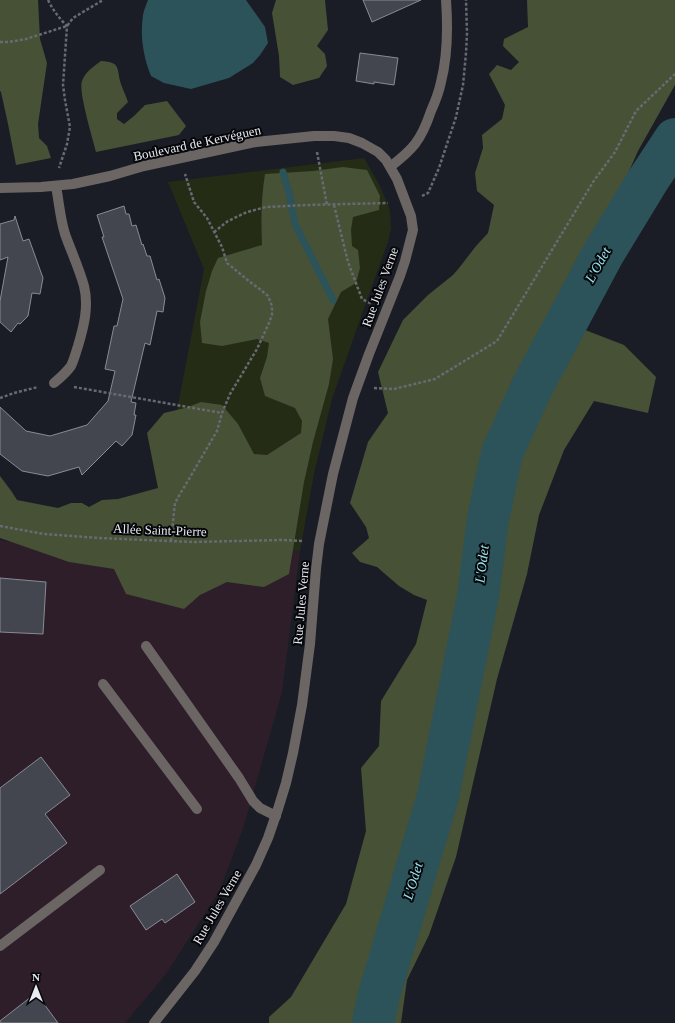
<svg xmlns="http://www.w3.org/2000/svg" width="675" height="1023" font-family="Georgia,serif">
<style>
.industrial{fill:#2e1e29}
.green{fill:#242c16}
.forest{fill:#465136}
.water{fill:#2c5359}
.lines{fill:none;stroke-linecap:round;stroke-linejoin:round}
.stream{stroke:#2c5359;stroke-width:7}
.river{stroke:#2c5359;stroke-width:42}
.building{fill:#43454f;stroke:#888b95}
.path{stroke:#676a71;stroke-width:2.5;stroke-dasharray:3 2;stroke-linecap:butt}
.service{stroke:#6b6564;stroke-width:10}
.minor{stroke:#6b6564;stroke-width:10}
.labels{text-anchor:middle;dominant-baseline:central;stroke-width:4;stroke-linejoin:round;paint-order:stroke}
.street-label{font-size:13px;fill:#e8eaf0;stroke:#06070a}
.water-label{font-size:14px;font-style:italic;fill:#9ae4f0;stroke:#06070a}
</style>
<rect width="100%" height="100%" fill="#1a1d25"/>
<!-- industrial -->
<path class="industrial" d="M 0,540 L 24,544 L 300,551 L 282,692 L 244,826 L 219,892 L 166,974 L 125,1023 L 0,1023 Z"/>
<!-- green -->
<path class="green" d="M 364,158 L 380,186 L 390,210 L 391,229 L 388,242 L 367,300 L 332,399 L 314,474 L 300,551 L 151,547 L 204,269 L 168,182 Z"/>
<!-- forest -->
<path class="forest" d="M 0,0 L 38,0 L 40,39 L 47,63 L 38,124 L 39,138 L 47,146 L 51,158 L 16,165 L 8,124 L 1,92 L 0,91 Z
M 276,0 L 325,0 L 328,30 L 317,46 L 325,54 L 327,66 L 319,78 L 293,85 L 280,77 L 279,56 L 272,13 Z
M 527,0 L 675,0 L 675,85 L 638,151 L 604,228 L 549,316 L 624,345 L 656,377 L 648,413 L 594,401 L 564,450 L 539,515 L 527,574 L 497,679 L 456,857 L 429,935 L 407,980 L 401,1023 L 269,1023 L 269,1017 L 291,997 L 346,904 L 366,831 L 361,768 L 379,746 L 381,701 L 416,644 L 427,600 L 414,595 L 399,586 L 377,567 L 360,562 L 352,553 L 369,538 L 366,527 L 350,503 L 368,442 L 388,413 L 378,372 L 403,320 L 428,295 L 453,275 L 459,268 L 476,246 L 488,233 L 494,205 L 477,191 L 475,173 L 483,148 L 482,135 L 502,119 L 505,105 L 489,74 L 497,65 L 511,70 L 519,62 L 503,46 L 504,39 L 528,27 Z
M 101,61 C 122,62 116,69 121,84 C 123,90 126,96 128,102 L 117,113 L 117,119 L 124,124 L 134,116 L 145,105 L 167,101 L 186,126 L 179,135 L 96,152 C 93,139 78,91 82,81 C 85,72 94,66 101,61 Z
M 343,167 L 367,170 L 380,196 L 379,210 L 353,217 L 351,230 L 352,246 L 358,250 L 360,268 L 356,283 L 341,292 L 328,319 L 333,359 L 329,384 L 313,442 L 304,482 L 289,574 L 264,587 L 227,582 L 200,595 L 184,609 L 126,594 L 114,569 L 69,562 L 0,538 L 0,476 L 12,492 L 17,500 L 58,508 L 71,503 L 82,503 L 89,507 L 102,500 L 118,499 L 158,488 L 147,433 L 164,413 L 185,408 L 201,402 L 222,405 L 238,424 L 254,454 L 267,455 L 301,433 L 302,421 L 295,408 L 265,396 L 260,378 L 267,357 L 269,343 L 257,339 L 222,346 L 202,343 L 200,322 L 206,291 L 212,271 L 218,258 L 262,245 C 261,219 261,199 265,174 L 313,171 Z"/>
<!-- water -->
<path class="water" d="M 148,0 L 246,0 L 265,27 L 268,43 L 260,55 L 253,63 L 229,78 L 191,89 L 164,83 L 151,76 C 143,56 140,36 143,15 C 144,10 146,5 148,0 Z"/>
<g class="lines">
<!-- stream -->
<path class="stream" d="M 283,172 L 289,193 L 295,224 L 333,300"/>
<!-- river -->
<path class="river" d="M 373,1023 L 379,995 L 438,796 L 478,596 L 488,519 L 502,453 L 532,387 L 603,254 L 648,180 L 675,139"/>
</g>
<!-- building -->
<path class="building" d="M 363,0 L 421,0 L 372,22 Z
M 360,53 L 398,58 L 394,85 L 374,82 L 374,84 L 356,81 Z
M 124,206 L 126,214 L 129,214 L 132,226 L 136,225 L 142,245 L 143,244 L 147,256 L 150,256 L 157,280 L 159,279 L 165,298 L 163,312 L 157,311 L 150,345 L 145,343 L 131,402 L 136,403 L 134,415 L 136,415 L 132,435 L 122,446 L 116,441 L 82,475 L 79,467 L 48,476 L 22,471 L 0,454 L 0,407 L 26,431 L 50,436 L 87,425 L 108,401 L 115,371 L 105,369 L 114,326 L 117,326 L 123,299 L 102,237 L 104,237 L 97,215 Z
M 15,216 L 23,241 L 29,239 L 43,278 L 40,294 L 32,293 L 28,316 L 20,324 L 18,323 L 11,332 L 0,322 L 0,301 L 8,257 L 0,260 L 0,224 L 14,220 Z
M 0,578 L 46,582 L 43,634 L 0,632 Z
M 41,757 L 70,795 L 45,814 L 67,843 L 0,894 L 0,788 Z
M 177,874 L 195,902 L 165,923 L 162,919 L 146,930 L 130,906 Z
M 36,993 L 58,1023 L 0,1023 L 0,1021 Z"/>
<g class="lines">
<!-- path -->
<path class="path" d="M 48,0 C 53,10 59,18 67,26 L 63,85 L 65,100 L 70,127 L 67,144 L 59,168
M 0,42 L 9,42 L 26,39 L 67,26 L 73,18 L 103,0
M 317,152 L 327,205
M 422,196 L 428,193 L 439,168 L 456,117 L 463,85 L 466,53 L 467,33 L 466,0
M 334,205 L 348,262 L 362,299 L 372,304
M 214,232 L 228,221 L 247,212 L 266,207 L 306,205 L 388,203
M 74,387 L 222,413
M 374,388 L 394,389 L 435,379 L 497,341 L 593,182 L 615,152 L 636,111 L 675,74
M 0,398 L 14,393 L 38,387
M 0,526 L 44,534 L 99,538 L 193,542 L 282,540 L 303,541
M 171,541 L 175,503 L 180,494 L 189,479 L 217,431 L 222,413 L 230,394 L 257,349 L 269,323 L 272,315 L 272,306 L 268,296 L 261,290 L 250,282 L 227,263 L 222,247 L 207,218 L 194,202 L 185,174"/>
<!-- service -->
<path class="service" d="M 146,646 L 239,778 L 253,801 L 260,808 L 276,816
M 103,684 L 197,809
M 0,946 L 100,870"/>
<!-- minor -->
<path class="minor" d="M 390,167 C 399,160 408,153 415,144 C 422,135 427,123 431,111 C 435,102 439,92 441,82 C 448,55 448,28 446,0
M 0,188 L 41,187 L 73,184 L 110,176 L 144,166 L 256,142 L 314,136 L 334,136 L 349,138 L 362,143 L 378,152 L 386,160 L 397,179 L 411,216 L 413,230 L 405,261 L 400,276 L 369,354 L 353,398 L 333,474 L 319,544 L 316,569 L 310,644 L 302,705 L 293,753 L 286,783 L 278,809 L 268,838 L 256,865 L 214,942 L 195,971 L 154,1023
M 54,383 C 60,378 66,373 71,366 C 74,360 76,352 78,346 C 84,326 89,306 84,286 C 79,268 71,251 65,234 C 60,218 59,202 56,186"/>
</g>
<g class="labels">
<!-- street labels -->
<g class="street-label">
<text transform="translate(197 143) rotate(-12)">Boulevard de Kervéguen</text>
<text transform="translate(380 287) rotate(-70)">Rue Jules Verne</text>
<text transform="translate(160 530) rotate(2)">Allée Saint-Pierre</text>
<text transform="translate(301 603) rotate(-85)">Rue Jules Verne</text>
<text transform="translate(217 907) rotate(-60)">Rue Jules Verne</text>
</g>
<!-- water labels -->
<g class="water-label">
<text transform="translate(598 265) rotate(-61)">L'Odet</text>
<text transform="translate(482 564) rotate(-83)">L'Odet</text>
<text transform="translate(413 881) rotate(-73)">L'Odet</text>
</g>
</g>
<!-- north arrow -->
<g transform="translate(36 987)" stroke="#06070a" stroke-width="3" paint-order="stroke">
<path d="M0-3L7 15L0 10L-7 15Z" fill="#e8eaf0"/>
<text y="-6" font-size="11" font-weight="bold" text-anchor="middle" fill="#e8eaf0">N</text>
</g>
</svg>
